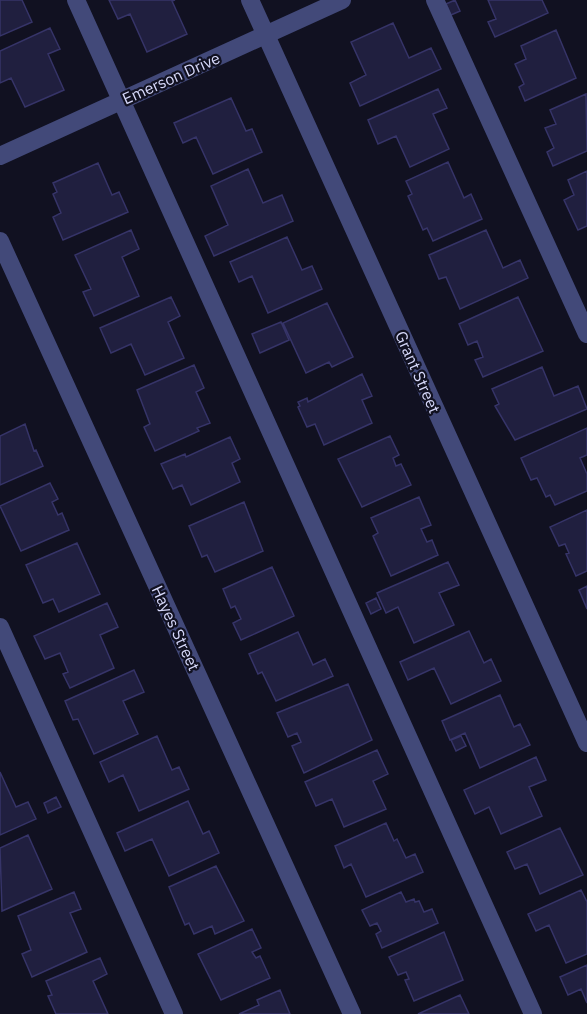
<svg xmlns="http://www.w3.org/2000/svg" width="587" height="1014" font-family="'IBM Plex Sans',sans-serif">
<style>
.building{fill:#201f3f;stroke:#363468;stroke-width:1.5}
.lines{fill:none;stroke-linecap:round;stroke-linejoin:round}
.minor{stroke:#424979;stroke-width:18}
.labels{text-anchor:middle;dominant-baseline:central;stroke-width:4.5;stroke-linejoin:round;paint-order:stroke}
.street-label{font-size:16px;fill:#d6d8f9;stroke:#111121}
</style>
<rect width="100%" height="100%" fill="#111121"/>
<!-- building -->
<path class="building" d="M 0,0 L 22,0 L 32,22 L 0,36 Z
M 109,0 L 175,0 L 172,1 L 187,34 L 147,52 L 130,14 L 118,19 Z
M 455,0 L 460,11 L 451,15 L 446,4 Z
M 488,0 L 542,0 L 548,13 L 495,37 L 488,22 L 496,19 Z
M 393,23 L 409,58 L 431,48 L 441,69 L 360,106 L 350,83 L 366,75 L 351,42 Z
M 50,28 L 60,49 L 48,54 L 64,90 L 25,107 L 11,78 L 0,83 L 0,51 Z
M 556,30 L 576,78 L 525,101 L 519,87 L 524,84 L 515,64 L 526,59 L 521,46 Z
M 438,89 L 447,108 L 433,114 L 449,149 L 410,167 L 396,136 L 378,144 L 368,120 Z
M 586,94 L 587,151 L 553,166 L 547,152 L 554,148 L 545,128 L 556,124 L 550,110 Z
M 231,98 L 246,131 L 252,129 L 262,152 L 213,174 L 196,137 L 183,143 L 174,123 Z
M 448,162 L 464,198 L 471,194 L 482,219 L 433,241 L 427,228 L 423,230 L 408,196 L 412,194 L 406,181 Z
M 98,163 L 112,195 L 119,192 L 128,212 L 63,240 L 53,217 L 61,213 L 53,194 L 57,192 L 53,183 Z
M 248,169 L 263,203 L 282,195 L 293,221 L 214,256 L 205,236 L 228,225 L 211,186 Z
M 587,171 L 587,226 L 578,230 L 564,200 L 574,195 L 568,180 Z
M 131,230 L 139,249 L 122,257 L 139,296 L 94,316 L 83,292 L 91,289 L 75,255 Z
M 486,230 L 503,268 L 520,260 L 528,278 L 460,309 L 446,277 L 439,279 L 429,255 Z
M 287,237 L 302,270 L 312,266 L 322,289 L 268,313 L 252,276 L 239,282 L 230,262 Z
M 171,297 L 180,316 L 168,322 L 184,358 L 145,375 L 131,344 L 111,353 L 100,328 Z
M 518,297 L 543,351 L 483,377 L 475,360 L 483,357 L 477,341 L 468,345 L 459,324 Z
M 327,303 L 353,357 L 332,367 L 329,362 L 306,373 L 283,323 Z
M 281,322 L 289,340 L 260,353 L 252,334 Z
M 194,365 L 204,388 L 196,392 L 210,423 L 197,428 L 199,431 L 155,451 L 144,427 L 150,424 L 137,390 Z
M 542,367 L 554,396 L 578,386 L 587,409 L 515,440 L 495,406 L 499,404 L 492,389 Z
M 362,374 L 372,396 L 362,400 L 372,423 L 324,445 L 315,424 L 307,427 L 298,407 L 300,406 L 298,402 L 307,398 L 308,402 Z
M 25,424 L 34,451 L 36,450 L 43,466 L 0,485 L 0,436 Z
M 587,428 L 587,455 L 580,458 L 587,474 L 587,491 L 555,505 L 550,495 L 546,497 L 537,478 L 531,480 L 521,458 Z
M 390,436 L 399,455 L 393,458 L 396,466 L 401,464 L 411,485 L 362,507 L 338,459 Z
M 230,437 L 240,459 L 232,463 L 240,482 L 191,505 L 182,485 L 173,489 L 161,464 L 185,454 L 186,457 Z
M 50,483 L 58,499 L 52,502 L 58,515 L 62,513 L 69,530 L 21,551 L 0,506 Z
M 419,497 L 431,525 L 421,529 L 427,542 L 432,540 L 438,555 L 391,576 L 373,536 L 378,533 L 371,518 Z
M 244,502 L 263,551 L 215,572 L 207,555 L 202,557 L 189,526 Z
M 587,510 L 587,571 L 576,576 L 566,554 L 569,553 L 565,544 L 559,546 L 550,527 Z
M 77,543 L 100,594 L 59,612 L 53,599 L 43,603 L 26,565 Z
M 448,562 L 459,585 L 439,593 L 454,625 L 414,643 L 398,607 L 386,613 L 377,593 Z
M 272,567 L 294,616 L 241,640 L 233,623 L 241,619 L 235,606 L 231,608 L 223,589 Z
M 587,586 L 587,609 L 579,590 Z
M 376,598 L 381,609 L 371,614 L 366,603 Z
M 107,603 L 118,627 L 100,635 L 114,668 L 70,688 L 63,674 L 68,672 L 60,653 L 45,659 L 34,636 Z
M 469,631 L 484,663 L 491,659 L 501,681 L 451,704 L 434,668 L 408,680 L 400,662 Z
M 298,632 L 313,665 L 325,659 L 333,676 L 276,701 L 262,672 L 258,674 L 249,654 Z
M 134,670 L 144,692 L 123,701 L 138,734 L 94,754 L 78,719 L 73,720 L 65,701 Z
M 348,684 L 372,740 L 304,773 L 292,746 L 301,742 L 297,733 L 288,737 L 277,713 Z
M 500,695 L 514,727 L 520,724 L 530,745 L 480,768 L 465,733 L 450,740 L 442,721 Z
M 157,736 L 172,770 L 179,767 L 189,789 L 139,811 L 123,775 L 109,782 L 100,762 Z
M 461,736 L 466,746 L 456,751 L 451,740 Z
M 377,750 L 388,774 L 373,781 L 386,809 L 344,827 L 332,799 L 316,806 L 305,782 Z
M 536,757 L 546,780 L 529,787 L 542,816 L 501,834 L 489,807 L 475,814 L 464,790 Z
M 0,772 L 16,807 L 28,802 L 36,819 L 0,835 Z
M 56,797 L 61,807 L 48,813 L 44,803 Z
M 188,801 L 203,834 L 209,831 L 219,853 L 169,876 L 152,839 L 125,851 L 117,833 Z
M 386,823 L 394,841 L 397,839 L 406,858 L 415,854 L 423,872 L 366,897 L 351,864 L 344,868 L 335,846 Z
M 560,828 L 583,875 L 540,894 L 527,864 L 515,869 L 507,852 Z
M 28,835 L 52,889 L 2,911 L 0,848 Z
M 216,866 L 244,921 L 215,934 L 212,926 L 194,934 L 189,923 L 185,925 L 169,887 Z
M 581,890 L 587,902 L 587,954 L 566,963 L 549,925 L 536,931 L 528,914 Z
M 74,892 L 81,909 L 70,913 L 87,952 L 32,977 L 22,954 L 31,950 L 18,916 Z
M 401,892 L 406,902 L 414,899 L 415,902 L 419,901 L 424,912 L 432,909 L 438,923 L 382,948 L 376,934 L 381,931 L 377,923 L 370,926 L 362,910 Z
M 252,929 L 261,948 L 252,952 L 256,958 L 260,956 L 270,978 L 221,1000 L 198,954 Z
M 444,932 L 463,980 L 414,1001 L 405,980 L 409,979 L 406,972 L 398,975 L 389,957 Z
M 100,958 L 107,974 L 93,981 L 108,1014 L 56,1014 L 48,996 L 52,995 L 46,981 Z
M 587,965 L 587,1003 L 581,989 L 568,995 L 560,977 Z
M 280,990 L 290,1014 L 239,1014 L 259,1005 L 257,1000 Z
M 460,995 L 469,1014 L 418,1014 Z"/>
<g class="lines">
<!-- minor -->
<path class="minor" d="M 76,0 L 533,1014
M 250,0 L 587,743
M 435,0 L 587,334
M 0,156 L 342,0
M 0,241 L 352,1014
M 0,627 L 174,1014"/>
</g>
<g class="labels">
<!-- street labels -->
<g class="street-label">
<text transform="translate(171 78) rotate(-24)">Emerson Drive</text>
<text transform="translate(418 372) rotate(66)">Grant Street</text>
<text transform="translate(176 628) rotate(65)">Hayes Street</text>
</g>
</g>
</svg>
